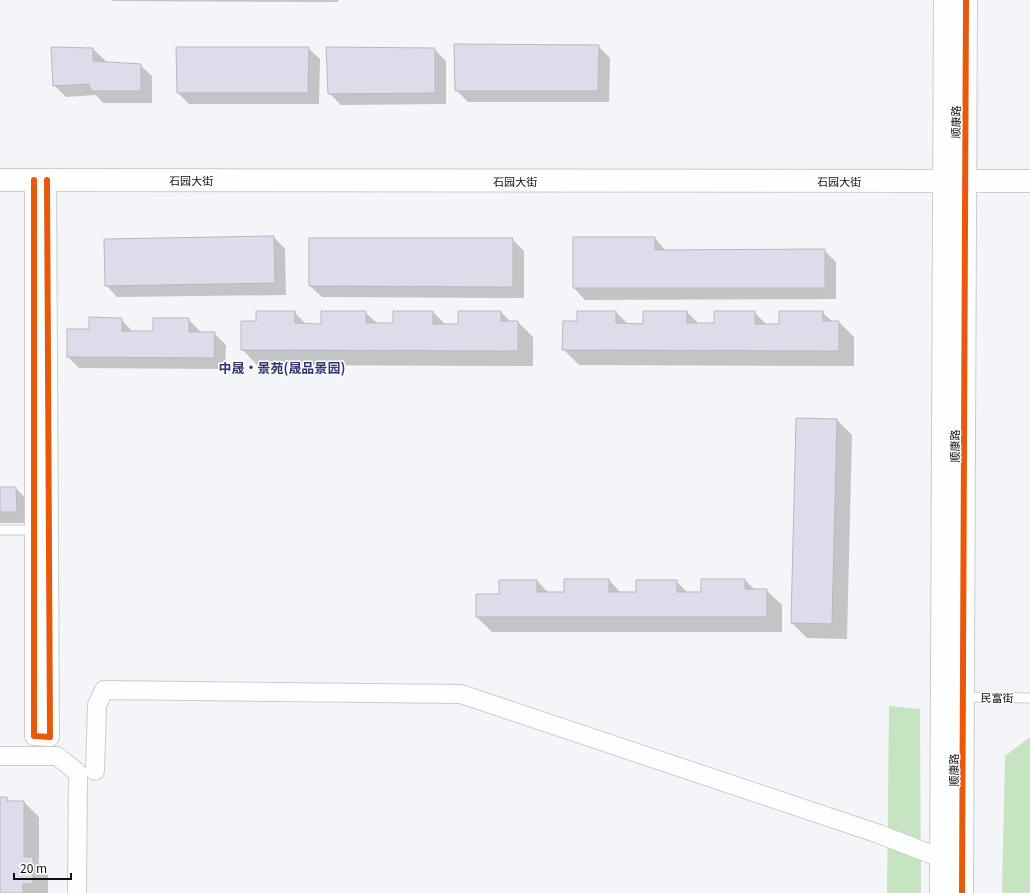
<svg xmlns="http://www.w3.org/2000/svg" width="1030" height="893" font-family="Georgia,'Noto Sans SC',serif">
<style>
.forest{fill:#c7e4c2}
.shadow{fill:#0003}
.building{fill:#dfdbea;stroke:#b9b9bc}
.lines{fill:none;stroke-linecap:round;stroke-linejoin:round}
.lane-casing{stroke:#cbccce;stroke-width:11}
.street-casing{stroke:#cbccce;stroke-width:20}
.secondary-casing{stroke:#cbccce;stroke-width:24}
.primary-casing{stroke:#cbccce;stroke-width:24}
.lane{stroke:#fdfefe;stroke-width:9}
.street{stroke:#fdfefe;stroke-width:18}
.secondary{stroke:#fdfefe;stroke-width:22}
.primary{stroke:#fdfefe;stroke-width:22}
.cycleway-casing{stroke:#fff;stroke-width:8}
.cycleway{stroke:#e8590c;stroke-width:6}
.labels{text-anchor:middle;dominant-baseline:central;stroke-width:3;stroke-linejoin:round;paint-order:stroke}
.street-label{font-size:11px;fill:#0f0f11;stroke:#fff}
.quarter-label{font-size:13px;font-weight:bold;fill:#32346f;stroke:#fff}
</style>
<rect width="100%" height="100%" fill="#f4f5f8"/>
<!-- forest -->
<path class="forest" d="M 889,706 L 920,709 L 921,893 L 887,893 Z
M 1030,737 L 1030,893 L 1002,893 L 1005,756 Z"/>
<!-- shadow -->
<path class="shadow" d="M 112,0 L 338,0 L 338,2 L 113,1 Z
M 598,46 L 610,58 L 609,102 L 468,102 L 456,90 Z
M 308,48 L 320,59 L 319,104 L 189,104 L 178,93 Z
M 93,49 L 105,60 L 105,63 L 140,65 L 152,76 L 152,103 L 103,103 L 96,95 L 66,97 L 54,85 Z
M 434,49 L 446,61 L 446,104 L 341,105 L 329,93 Z
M 274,237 L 285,249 L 286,295 L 117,297 L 106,285 Z
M 574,238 L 655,238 L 666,251 L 824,250 L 836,262 L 836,299 L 585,300 L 574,288 Z
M 512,239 L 524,251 L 524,298 L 322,297 L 310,286 Z
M 294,312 L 306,324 L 322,325 L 365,312 L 378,324 L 394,324 L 433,312 L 446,325 L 459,325 L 501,312 L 511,322 L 518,322 L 533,337 L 533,366 L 257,365 L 242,349 L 257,322 Z
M 616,312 L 628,324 L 644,325 L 687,312 L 699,324 L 715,324 L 754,312 L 767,325 L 780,325 L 822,312 L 833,322 L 839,322 L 854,337 L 854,366 L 579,365 L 563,349 L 578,322 Z
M 121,319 L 133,332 L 154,332 L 188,319 L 200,331 L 200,333 L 214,333 L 226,345 L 225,369 L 79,368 L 68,357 L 90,330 Z
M 837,420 L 852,435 L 847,639 L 807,638 L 792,623 Z
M 0,488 L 16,488 L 27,500 L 28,523 L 0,523 Z
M 609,580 L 621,593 L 637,593 L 676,581 L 688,593 L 702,593 L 745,580 L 755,590 L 766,590 L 782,605 L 782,632 L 492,632 L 477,617 L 500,595 L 500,581 L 537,581 L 549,593 L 565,593 Z
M 0,798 L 7,798 L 11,802 L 24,802 L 39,817 L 39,864 L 48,873 L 48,893 L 0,893 Z"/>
<!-- building -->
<path class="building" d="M 454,44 L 599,45 L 598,91 L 455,91 Z
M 51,47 L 93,48 L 93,61 L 141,64 L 141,91 L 91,91 L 89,84 L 53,86 Z
M 176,47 L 309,47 L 308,93 L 177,93 Z
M 326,47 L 435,48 L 435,93 L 328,94 Z
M 274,236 L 275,283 L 105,286 L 104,239 Z
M 573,237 L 655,237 L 655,250 L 825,249 L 825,288 L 573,288 Z
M 309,238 L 513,238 L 513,287 L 309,286 Z
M 256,311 L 295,311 L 295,323 L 321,324 L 321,311 L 366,311 L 366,323 L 393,323 L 393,311 L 433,311 L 433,324 L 458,324 L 458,311 L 501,311 L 501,321 L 518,321 L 518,351 L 241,350 L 241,321 L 256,321 Z
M 577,311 L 616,311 L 616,323 L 643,324 L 643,311 L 687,311 L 687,323 L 714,323 L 714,311 L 755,311 L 755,324 L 779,324 L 779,311 L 823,311 L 823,321 L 839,321 L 839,351 L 562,350 L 563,321 L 577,321 Z
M 89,317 L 122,318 L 122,331 L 153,331 L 153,318 L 189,318 L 189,332 L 215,332 L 214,358 L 67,357 L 67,329 L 89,329 Z
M 796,418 L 837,419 L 832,624 L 791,623 Z
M 0,487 L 16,487 L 17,512 L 0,512 Z
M 564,579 L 609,579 L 609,592 L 636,592 L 636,580 L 677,580 L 677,592 L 701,592 L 701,579 L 745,579 L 745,589 L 767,589 L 767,617 L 476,617 L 476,594 L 499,594 L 499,580 L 537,580 L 537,592 L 564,592 Z
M 0,797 L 7,797 L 7,801 L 24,801 L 24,857 L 33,857 L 33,884 L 23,884 L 23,893 L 0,893 Z"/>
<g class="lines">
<defs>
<path id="lane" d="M 0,530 L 38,530
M 962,697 L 1030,698"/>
<path id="street" d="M 34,180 L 34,736 L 50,737 L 47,180
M 0,756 L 57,756 L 78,773 L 77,893
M 95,771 L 97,705 L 104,690 L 461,694 L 879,834 L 941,858"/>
<path id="secondary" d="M 0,180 L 1030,181"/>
<path id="primary" d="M 941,893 L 945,0
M 962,893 L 966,0"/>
</defs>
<!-- lane casing -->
<use href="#lane" class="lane-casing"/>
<!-- street casing -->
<use href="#street" class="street-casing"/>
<!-- secondary casing -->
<use href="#secondary" class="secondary-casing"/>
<!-- primary casing -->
<use href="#primary" class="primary-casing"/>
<!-- lane -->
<use href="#lane" class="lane"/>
<!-- street -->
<use href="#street" class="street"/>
<!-- secondary -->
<use href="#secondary" class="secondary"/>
<!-- primary -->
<use href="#primary" class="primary"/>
<defs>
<path id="cycleway" d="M 34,180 L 34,736 L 50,737 L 47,180
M 962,893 L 966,0"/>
</defs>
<!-- cycleway casing -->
<use href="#cycleway" class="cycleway-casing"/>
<!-- cycleway -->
<use href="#cycleway" class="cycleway"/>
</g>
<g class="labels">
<!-- street labels -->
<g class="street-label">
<text transform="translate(955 122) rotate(-89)">顺康路</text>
<text x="191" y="180">石园大街</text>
<text x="515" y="181">石园大街</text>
<text x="839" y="181">石园大街</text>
<text transform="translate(954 446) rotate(-90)">顺康路</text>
<text transform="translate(997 697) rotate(1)">民富街</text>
<text transform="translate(953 770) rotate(-90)">顺康路</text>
</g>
<!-- quarter labels -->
<g class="quarter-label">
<text x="282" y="367">中晟·景苑(晟品景园)</text>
</g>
</g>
<!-- scale -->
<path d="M14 873v6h57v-6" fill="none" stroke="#0f0f11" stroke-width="2"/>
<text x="20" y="873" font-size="12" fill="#0f0f11" stroke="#ffffff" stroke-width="3" paint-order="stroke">20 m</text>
</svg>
